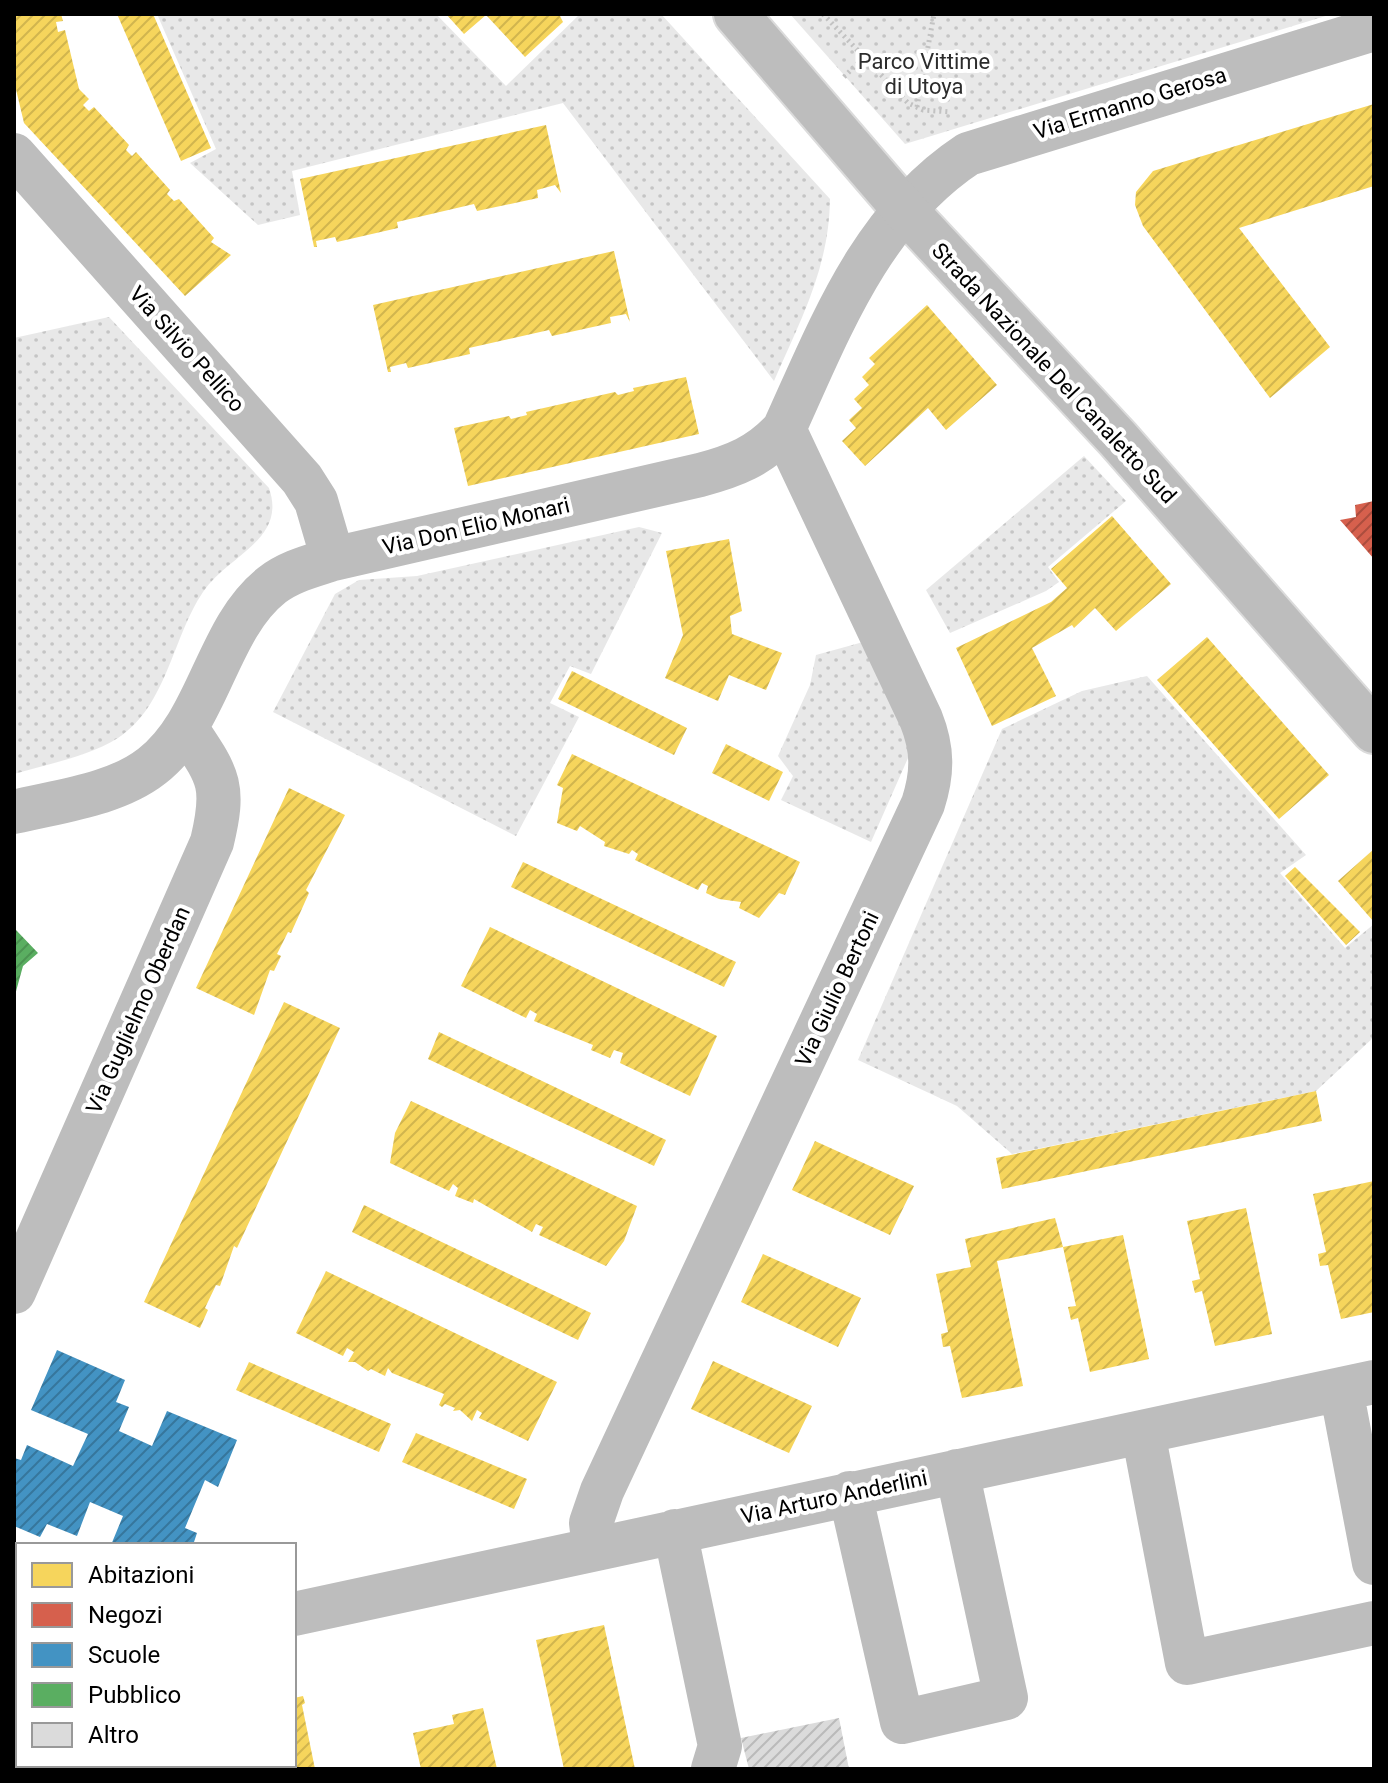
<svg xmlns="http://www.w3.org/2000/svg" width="1388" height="1783" font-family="Roboto,sans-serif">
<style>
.park{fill:url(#park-dots)}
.homes{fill:url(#homes-hatch)}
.shops{fill:url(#shops-hatch)}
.schools{fill:url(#schools-hatch)}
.public{fill:url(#public-hatch)}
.building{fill:url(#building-hatch)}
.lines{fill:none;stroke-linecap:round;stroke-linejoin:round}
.major-casing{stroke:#dbdbdb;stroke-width:48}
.path{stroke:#c2c2c2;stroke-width:5;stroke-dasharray:2 4;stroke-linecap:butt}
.minor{stroke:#bdbdbd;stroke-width:44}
.major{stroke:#bdbdbd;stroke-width:44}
.labels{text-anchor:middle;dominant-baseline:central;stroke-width:8;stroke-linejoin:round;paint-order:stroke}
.park-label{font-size:22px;fill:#2c2c2c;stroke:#fff}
.street-label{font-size:22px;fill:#000;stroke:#fff}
</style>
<defs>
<pattern id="park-dots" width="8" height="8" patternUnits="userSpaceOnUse" patternTransform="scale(2)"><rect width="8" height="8" fill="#e8e8e8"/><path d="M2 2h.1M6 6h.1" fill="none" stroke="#c5c5c5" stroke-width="1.8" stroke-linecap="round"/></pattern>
<pattern id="homes-hatch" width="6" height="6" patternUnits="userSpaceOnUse" patternTransform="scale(2)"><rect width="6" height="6" fill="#f6d55c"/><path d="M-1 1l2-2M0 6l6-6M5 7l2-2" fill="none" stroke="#d1b54e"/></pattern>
<pattern id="shops-hatch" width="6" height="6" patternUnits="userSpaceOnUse" patternTransform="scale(2)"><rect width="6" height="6" fill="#d6604d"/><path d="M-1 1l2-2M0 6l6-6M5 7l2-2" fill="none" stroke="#ab4d3e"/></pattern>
<pattern id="schools-hatch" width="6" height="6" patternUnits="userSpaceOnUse" patternTransform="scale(2)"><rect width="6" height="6" fill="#4393c3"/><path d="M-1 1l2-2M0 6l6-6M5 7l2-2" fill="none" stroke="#36769c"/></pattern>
<pattern id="public-hatch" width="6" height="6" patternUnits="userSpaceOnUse" patternTransform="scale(2)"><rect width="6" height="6" fill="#5aae61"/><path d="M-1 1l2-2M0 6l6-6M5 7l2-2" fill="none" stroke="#4c9452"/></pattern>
<pattern id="building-hatch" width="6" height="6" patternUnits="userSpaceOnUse" patternTransform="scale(2)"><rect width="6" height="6" fill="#dbdbdb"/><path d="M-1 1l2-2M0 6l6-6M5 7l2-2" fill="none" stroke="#bababa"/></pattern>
</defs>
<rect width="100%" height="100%" fill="#fff"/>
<!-- park -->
<path class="park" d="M 157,14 L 436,14 L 506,86 L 580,14 L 661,14 L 830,199 C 829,268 801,319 774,381 L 563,103 L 292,171 L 300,215 L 258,225 L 190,163 L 216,149 Z
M 790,14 L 1332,14 L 905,144 Z
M 109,317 L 269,488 C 287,540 229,554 203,592 C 172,638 167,706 118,738 C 87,757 48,764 14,774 L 14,338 Z
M 1084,456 L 1126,501 L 1048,567 L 1059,582 L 1046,591 L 950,633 L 926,590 Z
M 639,527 L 662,533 L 591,674 L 570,666 L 550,703 L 579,717 L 516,836 L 273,712 L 335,594 L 359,580 L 417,576 Z
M 874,639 L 911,713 L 908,758 L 871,842 L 781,800 L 793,776 L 778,756 L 810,685 L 816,655 Z
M 1147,676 L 1306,855 L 1280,873 L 1345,948 L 1374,924 L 1374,1037 L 1316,1091 L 1012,1154 L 957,1106 L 858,1060 L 1002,729 L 1082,691 Z"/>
<!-- homes -->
<path class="homes" d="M 14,14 L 61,14 L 63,21 L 56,22 L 58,32 L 65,30 L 79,89 L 89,99 L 83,105 L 89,111 L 94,107 L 129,145 L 126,150 L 132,156 L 136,152 L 170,190 L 167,194 L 174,201 L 179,199 L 214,238 L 211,242 L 231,255 L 185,296 L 24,123 L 14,81 Z
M 117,14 L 153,14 L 211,148 L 181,161 Z
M 446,14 L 559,14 L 563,22 L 525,57 L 486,15 L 464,34 Z
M 1374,104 L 1374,186 L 1239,228 L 1330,347 L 1270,398 L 1143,226 L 1135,205 L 1136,192 L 1153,171 Z
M 546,125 L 561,193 L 555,185 L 537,190 L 538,198 L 477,211 L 474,204 L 397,222 L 398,228 L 337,242 L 335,237 L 316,241 L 317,247 L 314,247 L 300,179 Z
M 614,251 L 630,322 L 626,314 L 610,317 L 611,323 L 552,336 L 549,330 L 469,348 L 470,354 L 408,368 L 406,363 L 390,367 L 391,372 L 388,372 L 373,305 Z
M 927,305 L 997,385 L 946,430 L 928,408 L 865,466 L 842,441 L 856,428 L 849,420 L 862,408 L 854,399 L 869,385 L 862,377 L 875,364 L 869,358 Z
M 686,377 L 699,434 L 468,486 L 454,428 L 509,416 L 511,419 L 527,415 L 526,412 L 615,392 L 618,395 L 634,391 L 633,388 Z
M 1112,516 L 1171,584 L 1116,631 L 1095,608 L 1074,628 L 1072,625 L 1032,648 L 1056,696 L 992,726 L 956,648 L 1051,602 L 1067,588 L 1051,569 Z
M 729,539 L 742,611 L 730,616 L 732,634 L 782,653 L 766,690 L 729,675 L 718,701 L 665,678 L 683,635 L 666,551 Z
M 1207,637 L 1329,775 L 1279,819 L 1157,680 Z
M 572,671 L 687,728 L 674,755 L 558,699 Z
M 726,744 L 783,772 L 769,801 L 712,773 Z
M 572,754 L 800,862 L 785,895 L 779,893 L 759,918 L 739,908 L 741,902 L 719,899 L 706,893 L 708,886 L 702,883 L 698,890 L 635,860 L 638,854 L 632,850 L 629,854 L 604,846 L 605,842 L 580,826 L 577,831 L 557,823 L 563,788 L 557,785 Z
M 289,788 L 345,815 L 306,890 L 309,893 L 291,933 L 288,932 L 277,954 L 281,956 L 274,971 L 270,970 L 254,1015 L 196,988 Z
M 1374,849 L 1374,922 L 1338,881 Z
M 523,862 L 736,962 L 724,987 L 511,887 Z
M 1295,867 L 1360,932 L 1346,945 L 1285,876 Z
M 490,927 L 717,1036 L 690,1096 L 620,1063 L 623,1053 L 614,1050 L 610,1058 L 591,1050 L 593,1045 L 534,1021 L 537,1014 L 530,1010 L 526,1018 L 461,986 Z
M 284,1002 L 340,1028 L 237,1248 L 234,1246 L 220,1286 L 216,1285 L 205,1308 L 208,1310 L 200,1328 L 144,1302 Z
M 439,1032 L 666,1140 L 654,1166 L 428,1059 Z
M 1316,1091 L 1322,1121 L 1002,1189 L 996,1158 Z
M 411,1101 L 637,1206 L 624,1241 L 606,1266 L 539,1235 L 543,1227 L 536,1224 L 532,1232 L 474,1199 L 473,1203 L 455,1196 L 458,1188 L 453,1184 L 449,1191 L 390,1163 L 395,1133 Z
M 815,1141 L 914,1186 L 890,1235 L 792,1190 Z
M 1374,1181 L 1374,1312 L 1341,1319 L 1328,1265 L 1320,1266 L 1318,1254 L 1326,1252 L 1313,1194 Z
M 364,1205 L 591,1313 L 578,1340 L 352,1232 Z
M 1246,1208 L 1272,1334 L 1215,1346 L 1202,1291 L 1195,1293 L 1192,1281 L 1200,1279 L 1187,1221 Z
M 1055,1218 L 1063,1247 L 997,1261 L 1023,1386 L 962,1398 L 950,1346 L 943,1347 L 941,1334 L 948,1332 L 936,1274 L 971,1267 L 965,1239 Z
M 1123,1235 L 1149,1359 L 1090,1372 L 1078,1318 L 1071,1320 L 1068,1307 L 1076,1306 L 1063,1247 Z
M 763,1254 L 861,1298 L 838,1347 L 741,1302 Z
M 326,1271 L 557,1382 L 528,1441 L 479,1418 L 482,1413 L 477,1410 L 472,1421 L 460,1410 L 453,1411 L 455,1408 L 445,1404 L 442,1407 L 439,1405 L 444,1394 L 392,1373 L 388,1368 L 385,1376 L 371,1369 L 368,1371 L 355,1362 L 348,1362 L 354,1352 L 347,1348 L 343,1356 L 296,1333 Z
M 713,1361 L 812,1406 L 789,1453 L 691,1409 Z
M 249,1362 L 391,1424 L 379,1452 L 236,1390 Z
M 416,1433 L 527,1479 L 514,1509 L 402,1462 Z
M 604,1625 L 635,1769 L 564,1769 L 536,1640 Z
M 303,1696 L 305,1703 L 302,1705 L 315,1769 L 236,1769 L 235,1765 L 294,1765 L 294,1698 Z
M 483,1708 L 497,1769 L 421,1769 L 413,1733 L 454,1724 L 452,1715 Z
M 95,1765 L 169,1765 L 170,1769 L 96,1769 Z"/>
<!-- shops -->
<path class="shops" d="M 1374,501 L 1374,559 L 1340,520 L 1356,517 L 1355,505 Z"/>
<!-- schools -->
<path class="schools" d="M 57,1350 L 125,1380 L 116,1402 L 129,1407 L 119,1431 L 152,1446 L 167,1411 L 237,1440 L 218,1487 L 205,1480 L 185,1528 L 197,1533 L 193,1545 L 111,1545 L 123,1516 L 90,1502 L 77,1536 L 47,1524 L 40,1537 L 14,1526 L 14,1458 L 21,1460 L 27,1445 L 73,1466 L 88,1434 L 31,1410 Z"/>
<!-- public -->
<path class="public" d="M 16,930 L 38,953 L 23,966 L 15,995 Z"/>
<!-- building -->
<path class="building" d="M 839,1718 L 849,1769 L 749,1769 L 741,1738 Z"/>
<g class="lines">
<defs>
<path id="major" d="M 736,14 L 903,208 L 1118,439 L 1374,731"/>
</defs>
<!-- major casing -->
<use href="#major" class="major-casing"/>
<!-- path -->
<path class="path" d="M 823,14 L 908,103 L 923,110 L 951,112
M 844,77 L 863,58
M 917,107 L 934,14"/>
<!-- minor -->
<path class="minor" d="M 14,155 L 302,479 L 316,501 L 333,559
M 14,812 C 59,801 115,795 152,766 C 210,721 216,629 272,585 C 290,571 312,566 333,559 L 700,475 C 734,466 760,456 784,429 C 830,328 871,218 968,154 L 1374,29
M 14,1292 L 212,842 C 226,784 218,776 186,728
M 1341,1389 L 1374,1563
M 1143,1432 L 1187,1663 L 1374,1623
M 850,1493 L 902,1722 L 1006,1698 L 957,1471
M 675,1531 L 720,1746 L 713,1769
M 594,1548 L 591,1523 L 602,1491 L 923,804 C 933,773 933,749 921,719 L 784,429
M 294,1614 L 1374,1382
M 14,1676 L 18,1675"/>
<!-- major -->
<use href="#major" class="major"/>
</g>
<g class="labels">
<!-- park labels -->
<g class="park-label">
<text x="924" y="61">Parco Vittime<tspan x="924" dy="25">di Utoya</tspan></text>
</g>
<!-- street labels -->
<g class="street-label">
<text transform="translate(1130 103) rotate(-17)">Via Ermanno Gerosa</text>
<text transform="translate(187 349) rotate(48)">Via Silvio Pellico</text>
<text transform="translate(1054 373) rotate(47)">Strada Nazionale Del Canaletto Sud</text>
<text transform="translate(476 526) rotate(-13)">Via Don Elio Monari</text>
<text transform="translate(837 989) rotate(-65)">Via Giulio Bertoni</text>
<text transform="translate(138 1010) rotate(-66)">Via Guglielmo Oberdan</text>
<text transform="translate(834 1497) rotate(-12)">Via Arturo Anderlini</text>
</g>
</g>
<!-- border -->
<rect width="1388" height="1783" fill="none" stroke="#000000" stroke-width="32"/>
<!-- legend -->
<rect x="16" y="1543" width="280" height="224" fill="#ffffff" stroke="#999999" stroke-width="2"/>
<rect x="32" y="1563" width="40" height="24" fill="#f6d55c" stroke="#999999" stroke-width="2"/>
<text x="88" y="1583" font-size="24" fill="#000000">Abitazioni</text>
<rect x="32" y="1603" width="40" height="24" fill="#d6604d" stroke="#999999" stroke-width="2"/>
<text x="88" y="1623" font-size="24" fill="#000000">Negozi</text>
<rect x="32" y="1643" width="40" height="24" fill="#4393c3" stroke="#999999" stroke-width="2"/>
<text x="88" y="1663" font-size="24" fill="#000000">Scuole</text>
<rect x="32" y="1683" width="40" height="24" fill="#5aae61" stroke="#999999" stroke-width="2"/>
<text x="88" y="1703" font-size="24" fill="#000000">Pubblico</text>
<rect x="32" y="1723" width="40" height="24" fill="#dbdbdb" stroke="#999999" stroke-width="2"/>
<text x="88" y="1743" font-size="24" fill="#000000">Altro</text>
</svg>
